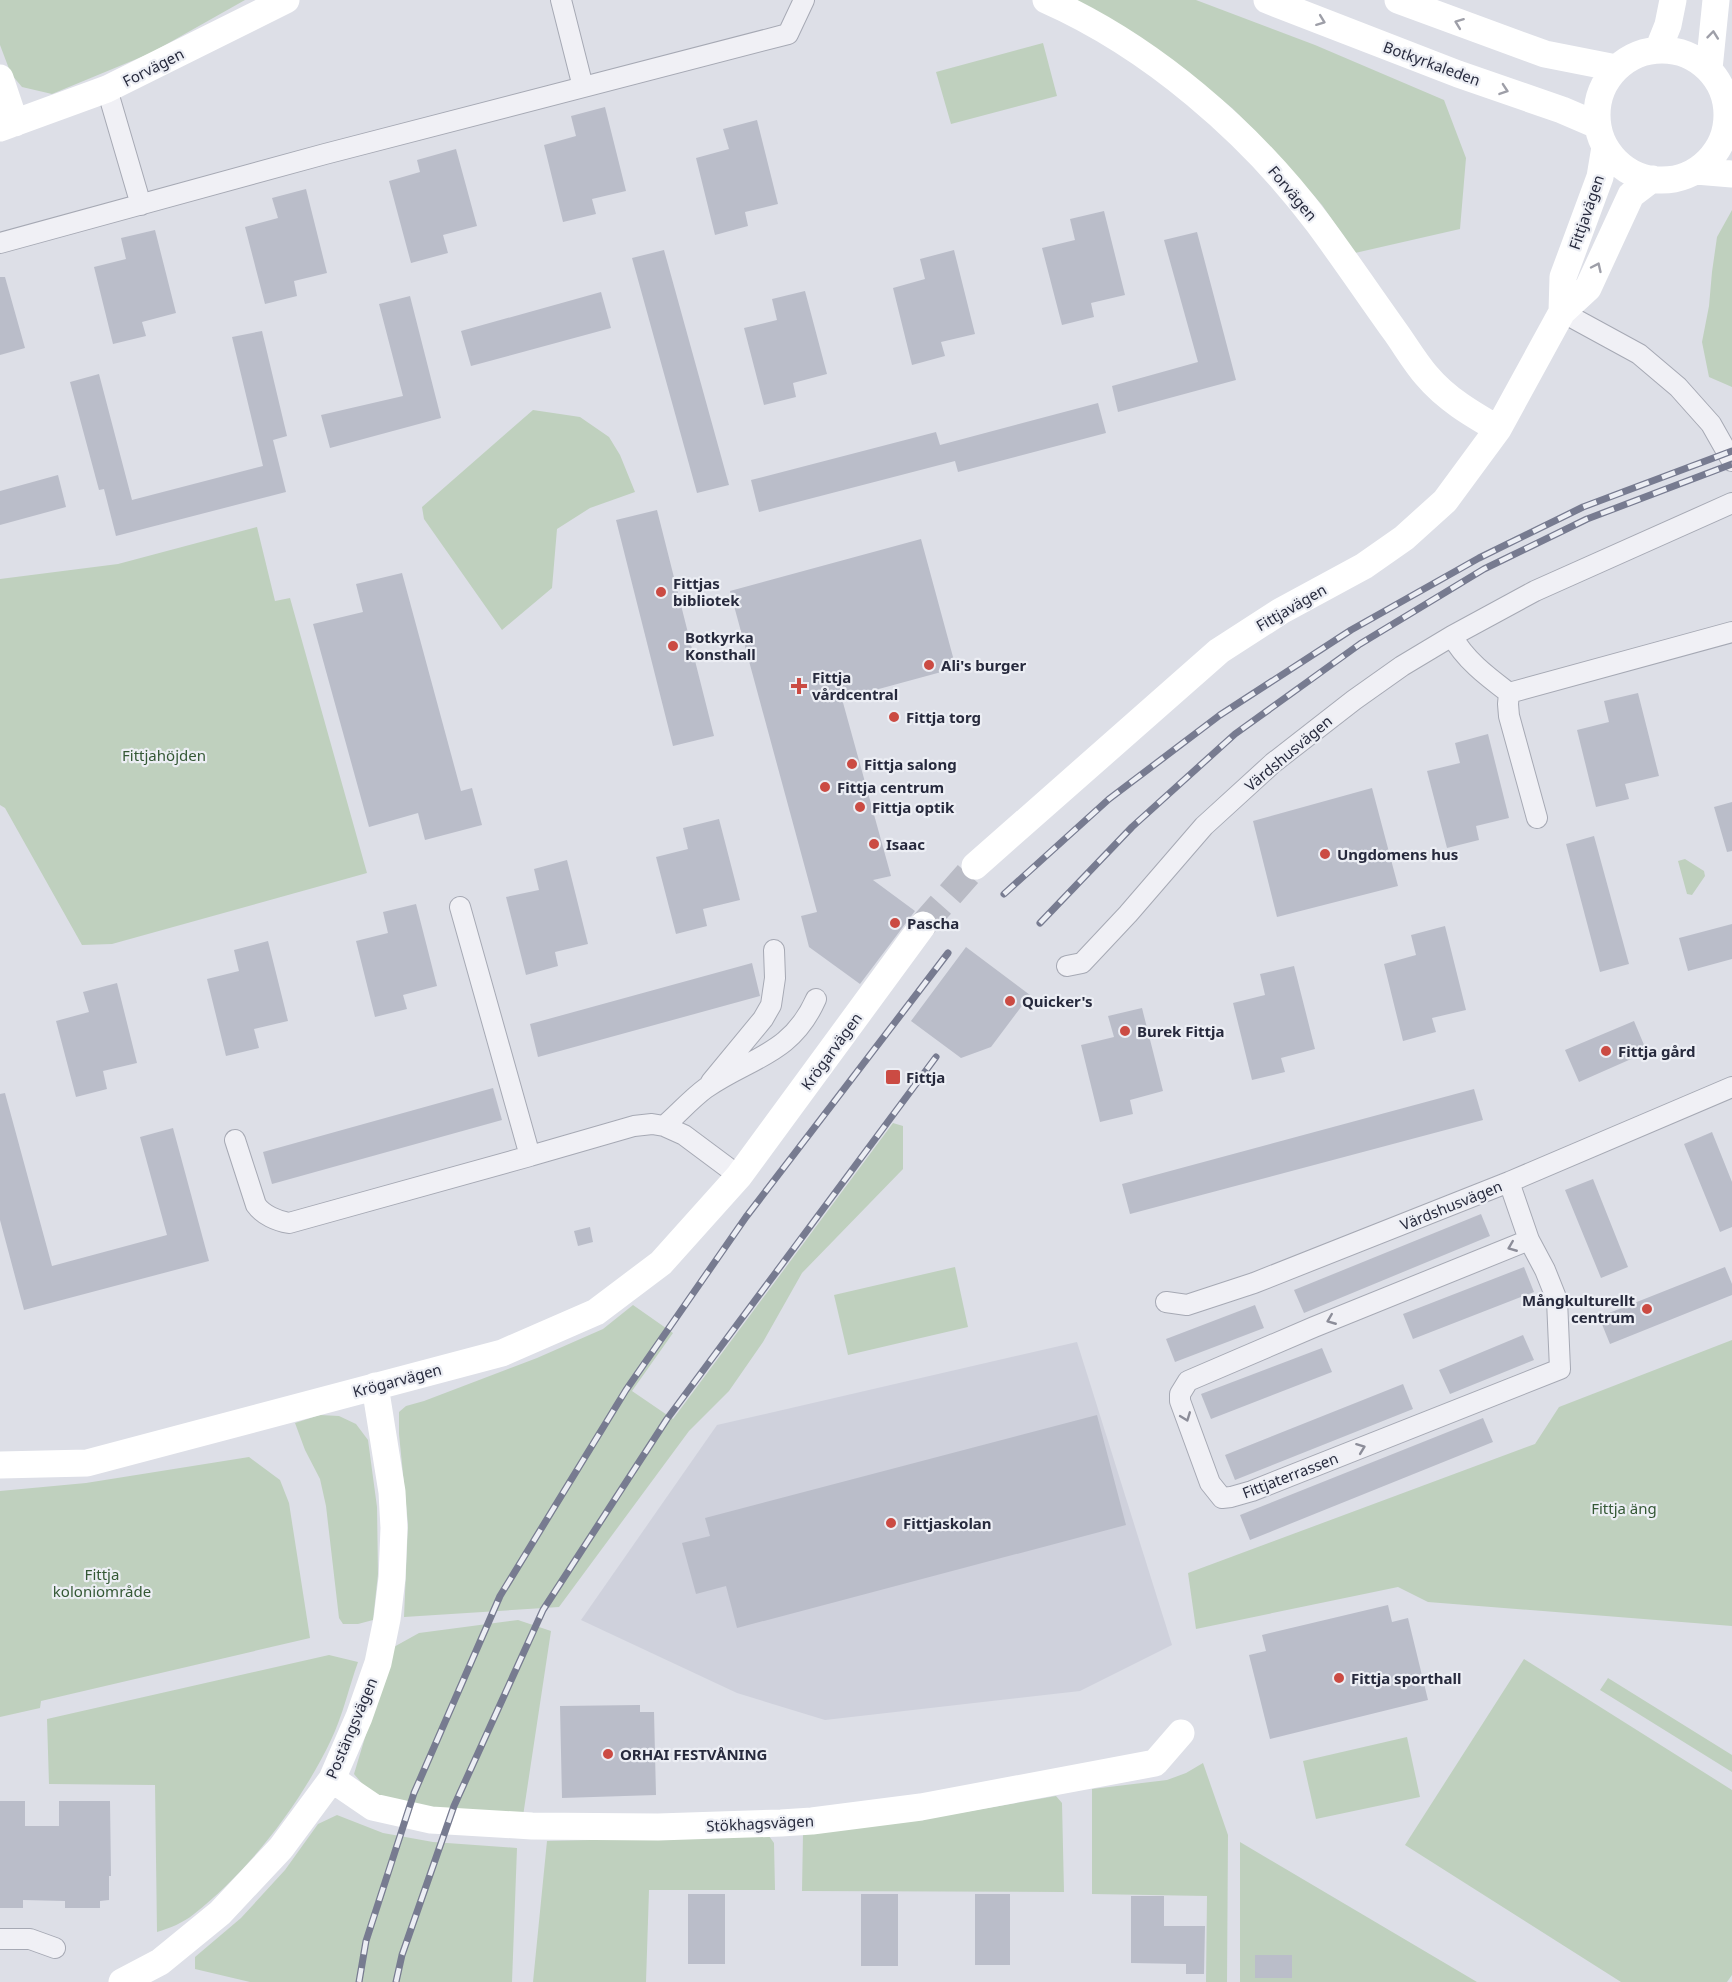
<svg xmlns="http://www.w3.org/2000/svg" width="1732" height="1982" font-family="'Noto Sans',sans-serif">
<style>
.built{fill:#cfd1dc}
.green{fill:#bfd0be}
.building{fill:#babdc9}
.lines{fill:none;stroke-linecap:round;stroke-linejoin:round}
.secondary-tunnel{stroke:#b9bbc5;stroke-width:27;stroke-dasharray:27 14;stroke-linecap:butt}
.street-casing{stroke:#a6a9b4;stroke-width:22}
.street{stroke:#f0f0f5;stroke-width:20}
.secondary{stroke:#fff;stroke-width:27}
.rail-casing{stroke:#777b90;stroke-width:7}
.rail{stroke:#eceef4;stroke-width:4.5;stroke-dasharray:14;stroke-linecap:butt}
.oneway{stroke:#9e9fa8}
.oneway2{stroke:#8c8d99}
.poi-dot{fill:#cb4b43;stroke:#eceef4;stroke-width:2}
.labels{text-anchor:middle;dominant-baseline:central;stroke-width:4.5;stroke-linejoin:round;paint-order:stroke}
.street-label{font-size:15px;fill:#272a3d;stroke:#eceef4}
.poi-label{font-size:15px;font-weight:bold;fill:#272a3d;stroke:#eceef4;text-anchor:start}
.park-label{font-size:15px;fill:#345835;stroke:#eceef4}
</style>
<rect width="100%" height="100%" fill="#dddfe7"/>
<!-- built -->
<path class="built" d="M 1077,1342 L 1172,1645 L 1080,1691 L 825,1720 L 737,1693 L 581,1620 L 717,1425 Z"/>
<!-- green -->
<path class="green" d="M 0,0 L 245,0 L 151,53 L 52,94 L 22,87 L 11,74 L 0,45 Z
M 1076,0 L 1196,0 L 1315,45 L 1444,100 L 1466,158 L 1460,229 L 1355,253 L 1322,205 L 1278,155 L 1232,108 L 1175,63 Z
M 1043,43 L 1057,96 L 951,124 L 936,72 Z
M 1732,210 L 1732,387 L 1709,377 L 1702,342 L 1709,306 L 1712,272 L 1717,237 Z
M 533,410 L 580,417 L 609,437 L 620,455 L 635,492 L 590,508 L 557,529 L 552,588 L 502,630 L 424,519 L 422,507 Z
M 257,527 L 275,601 L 290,598 L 367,873 L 112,944 L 82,945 L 5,808 L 0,805 L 0,579 L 118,564 Z
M 1685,859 L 1704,871 L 1705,876 L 1692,895 L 1687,894 L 1678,861 Z
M 893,1123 L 903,1126 L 903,1169 L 802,1273 L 763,1342 L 729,1391 L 689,1431 L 559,1607 L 404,1617 L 408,1524 L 399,1434 L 399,1412 L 406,1406 L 424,1401 L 537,1358 L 603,1329 L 633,1305 L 673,1333 L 632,1391 L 673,1419 Z
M 955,1267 L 968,1327 L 848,1355 L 834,1295 Z
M 1732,1340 L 1732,1626 L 1428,1602 L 1398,1587 L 1196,1629 L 1188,1573 L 1535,1444 L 1559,1407 Z
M 320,1415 L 339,1416 L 356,1424 L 368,1440 L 377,1507 L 378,1574 L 373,1620 L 358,1624 L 343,1624 L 339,1618 L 326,1506 L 320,1479 L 305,1450 L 295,1423 Z
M 249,1457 L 280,1480 L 289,1503 L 310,1638 L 41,1701 L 40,1708 L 0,1717 L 0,1491 L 86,1483 Z
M 518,1620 L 551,1631 L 523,1816 L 392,1803 L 370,1793 L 354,1774 L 392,1648 L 419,1633 Z
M 329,1655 L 358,1662 C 349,1687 343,1715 331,1740 C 301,1803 250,1870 194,1914 C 183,1923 170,1928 157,1932 L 155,1785 L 49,1784 L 47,1719 Z
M 1524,1659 L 1732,1790 L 1732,1975 L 1727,1982 L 1621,1982 L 1405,1845 Z
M 1608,1678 L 1732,1755 L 1732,1772 L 1600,1690 Z
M 1407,1737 L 1420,1797 L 1316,1819 L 1303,1761 Z
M 1203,1763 L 1228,1835 L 1227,1982 L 1206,1982 L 1207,1896 L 1092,1894 L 1092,1789 L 1167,1780 L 1186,1773 Z
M 1056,1796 L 1062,1803 L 1064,1892 L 802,1891 L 803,1833 L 959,1813 Z
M 337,1815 L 383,1833 L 433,1842 L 517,1848 L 512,1982 L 250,1982 L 195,1969 L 195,1957 L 241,1918 L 285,1870 L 318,1824 Z
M 769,1836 L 774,1843 L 775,1890 L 649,1890 L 646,1982 L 533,1982 L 547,1841 Z
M 1240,1842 L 1477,1982 L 1240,1982 Z"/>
<!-- building -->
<path class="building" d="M 605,107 L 626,191 L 592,199 L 596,214 L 563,222 L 544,145 L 576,136 L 571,116 Z
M 757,120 L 778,204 L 745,212 L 748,226 L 715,235 L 696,158 L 729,149 L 723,129 Z
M 456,149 L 477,226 L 443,235 L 448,253 L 411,263 L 389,181 L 420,172 L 417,160 Z
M 306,189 L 327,273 L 294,281 L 297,296 L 265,304 L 245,227 L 278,218 L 272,198 Z
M 1104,211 L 1125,295 L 1091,303 L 1094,317 L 1062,325 L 1042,248 L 1075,240 L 1070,219 Z
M 155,230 L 176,313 L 142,322 L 146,336 L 113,344 L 94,267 L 126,259 L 121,238 Z
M 1197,232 L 1236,380 L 1118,412 L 1112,386 L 1198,362 L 1164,240 Z
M 664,250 L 729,485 L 697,493 L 632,258 Z
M 954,250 L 975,334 L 941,342 L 945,356 L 912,365 L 893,288 L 925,279 L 920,259 Z
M 0,277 L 5,277 L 25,348 L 0,355 Z
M 805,291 L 827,374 L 793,383 L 796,397 L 764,405 L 744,328 L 777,320 L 772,299 Z
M 601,292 L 611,328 L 471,366 L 461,331 Z
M 410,296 L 441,418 L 330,448 L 321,415 L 403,396 L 379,304 Z
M 262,331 L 287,436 L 273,440 L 286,492 L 116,536 L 104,489 L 99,490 L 70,382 L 99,374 L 132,500 L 263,466 L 232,337 Z
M 1098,403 L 1106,433 L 958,472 L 955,461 L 759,512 L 751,480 L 936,432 L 940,445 Z
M 58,475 L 66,507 L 0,525 L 0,491 Z
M 657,510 L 714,736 L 673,746 L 616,520 Z
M 921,539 L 956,668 L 842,699 L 891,876 L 873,880 L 915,911 L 860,984 L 809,947 L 801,916 L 817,912 L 730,591 Z
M 402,573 L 461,791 L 472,788 L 482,825 L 425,840 L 418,813 L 369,827 L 313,624 L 363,612 L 356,584 Z
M 1638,693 L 1659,776 L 1625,784 L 1629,799 L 1596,807 L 1577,730 L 1609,722 L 1604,701 Z
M 1488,734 L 1509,818 L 1476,826 L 1479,840 L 1447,848 L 1427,771 L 1460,763 L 1455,743 Z
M 1372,788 L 1398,886 L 1277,917 L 1253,821 Z
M 1732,802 L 1732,851 L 1727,852 L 1714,807 Z
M 719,819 L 740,900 L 703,909 L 707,926 L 676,934 L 656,857 L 688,849 L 683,828 Z
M 1594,836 L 1629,964 L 1600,972 L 1566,844 Z
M 567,860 L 588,944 L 555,952 L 558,966 L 526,975 L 506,897 L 539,890 L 534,869 Z
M 416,904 L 437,986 L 403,995 L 407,1009 L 375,1017 L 356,941 L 388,933 L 383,912 Z
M 1732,924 L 1732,959 L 1688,971 L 1679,938 Z
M 1445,926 L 1466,1010 L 1432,1018 L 1436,1032 L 1403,1041 L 1384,964 L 1416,955 L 1411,935 Z
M 268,941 L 288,1021 L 254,1029 L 259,1048 L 226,1056 L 207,979 L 239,971 L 234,950 Z
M 966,947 L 1030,995 L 991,1047 L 961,1058 L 911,1021 Z
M 752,963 L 760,996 L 538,1057 L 530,1024 Z
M 1294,966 L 1315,1049 L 1281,1058 L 1285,1072 L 1252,1080 L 1233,1003 L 1265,995 L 1260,974 Z
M 117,983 L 137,1063 L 103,1071 L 107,1089 L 76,1097 L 56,1021 L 89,1012 L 83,992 Z
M 1142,1008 L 1163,1091 L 1130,1100 L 1133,1114 L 1100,1122 L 1081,1045 L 1114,1037 L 1108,1016 Z
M 1634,1021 L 1647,1052 L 1579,1082 L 1565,1050 Z
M 493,1088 L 502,1120 L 272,1184 L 263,1152 Z
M 1474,1089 L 1483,1120 L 1130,1214 L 1122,1184 Z
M 5,1093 L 52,1266 L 167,1235 L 140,1137 L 173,1128 L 209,1261 L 24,1310 L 0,1220 L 0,1094 Z
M 1712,1132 L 1732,1182 L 1732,1227 L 1720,1232 L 1684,1144 Z
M 1593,1179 L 1628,1267 L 1601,1278 L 1565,1190 Z
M 1481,1214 L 1490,1236 L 1304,1313 L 1294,1290 Z
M 590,1227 L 593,1242 L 578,1246 L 574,1231 Z
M 1524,1267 L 1534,1292 L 1413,1339 L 1403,1314 Z
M 1725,1267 L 1732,1284 L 1732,1295 L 1610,1344 L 1599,1317 Z
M 1255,1305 L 1264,1328 L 1175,1362 L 1166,1339 Z
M 1523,1335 L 1534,1360 L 1450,1394 L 1439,1370 Z
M 1322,1348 L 1332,1372 L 1211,1419 L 1201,1394 Z
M 1403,1384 L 1413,1409 L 1235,1480 L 1225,1455 Z
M 1097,1415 L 1126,1525 L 737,1628 L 726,1586 L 696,1594 L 682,1543 L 710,1536 L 705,1518 Z
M 1483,1418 L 1493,1442 L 1250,1540 L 1240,1515 Z
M 1388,1605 L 1392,1622 L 1408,1618 L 1428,1700 L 1270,1739 L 1249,1655 L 1266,1651 L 1262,1635 Z
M 640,1705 L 640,1712 L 654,1712 L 656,1795 L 562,1798 L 560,1706 Z
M 0,1801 L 25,1801 L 25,1826 L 59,1826 L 59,1801 L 110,1801 L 111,1876 L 109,1876 L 109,1900 L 100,1901 L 100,1908 L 65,1908 L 65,1901 L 23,1900 L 23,1908 L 0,1908 Z
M 688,1894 L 725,1894 L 725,1964 L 688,1964 Z
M 861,1894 L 898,1894 L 898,1966 L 861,1966 Z
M 975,1894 L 1010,1894 L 1010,1965 L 975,1965 Z
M 1131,1896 L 1164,1896 L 1164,1926 L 1205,1926 L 1204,1974 L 1186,1974 L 1186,1964 L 1131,1963 Z
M 1255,1955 L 1292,1955 L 1292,1978 L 1255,1978 Z"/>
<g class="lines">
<!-- secondary-tunnel -->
<path class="secondary-tunnel" d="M 923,925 L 975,866"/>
<defs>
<path id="street" d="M 561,0 L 583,87
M 107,89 L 141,205
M 0,243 L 325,154 L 788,34 L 804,0
M 1562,312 L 1639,354 L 1678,387 L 1711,424 L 1732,461
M 1452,636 C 1465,660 1488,677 1509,693 L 1732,632
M 1509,693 L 1508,704 L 1509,716 L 1537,818
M 460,907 L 530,1156 L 634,1126 L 652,1124 L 664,1126
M 1067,966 L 1082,963 L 1128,914 L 1204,826 L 1273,763 L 1354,700 L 1402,666 L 1452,636 L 1535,591 L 1732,503
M 711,1082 L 763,1019 L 771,1005 L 775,978 L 774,950
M 235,1140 L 256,1205 C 263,1215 277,1221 289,1223 L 530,1156
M 739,1176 L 684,1135 L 664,1126 C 678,1114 691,1099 706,1088 C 751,1057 791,1055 816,999
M 1509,1182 L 1529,1240 L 1314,1327 L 1188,1381 L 1180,1394 L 1180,1401 L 1210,1483 L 1222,1498 L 1231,1497 L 1252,1491 L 1560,1369 L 1557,1300 L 1545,1270 L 1529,1240
M 1166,1302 L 1187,1305 L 1254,1283 L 1509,1182 L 1732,1087
M 0,1939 L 30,1939 L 55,1948"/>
</defs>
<!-- street casing -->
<use href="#street" class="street-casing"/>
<!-- street -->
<use href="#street" class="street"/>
<!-- secondary -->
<path class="secondary" d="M 1046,0 C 1150,46 1250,132 1318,223 C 1344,258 1369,295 1394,330 C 1405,345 1414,361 1426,375 C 1446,399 1472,414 1498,429
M 1267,0 L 1458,74 L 1562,110 L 1597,125
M 1398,0 L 1545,54 L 1616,68
M 1658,50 L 1668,25 L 1673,0
M1597 115a65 65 0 1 1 130 0a65 65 0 1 1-130 0Z
M 1709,69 L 1716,0
M 0,78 L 15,123
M 0,128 L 107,89 L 286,0
M 1696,171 L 1732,174
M 1562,312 L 1563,277 L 1600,177 L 1605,147
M 975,866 L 1219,651 L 1281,611 L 1364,566 L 1404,538 L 1445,501 L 1498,429 L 1562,312 L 1588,288 L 1631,195 L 1652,179
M 0,1465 L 87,1463 L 502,1353 L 596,1312 L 661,1263 L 739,1176 L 923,925
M 332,1779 L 373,1807 L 431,1820 L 532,1826 L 658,1827 L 781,1823 L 812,1821 L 921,1807 L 1155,1763 L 1181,1733
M 122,1982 L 160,1962 L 220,1913 L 281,1848 L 332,1779 L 359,1717 L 378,1663 L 387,1619 L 392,1578 L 394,1528 L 392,1492 L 375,1386"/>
<defs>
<path id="rail" d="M 1004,894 L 1109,799 L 1220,715 L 1351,630 L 1479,558 L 1583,507 L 1732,451
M 1040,923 L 1132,827 L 1235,734 L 1360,644 L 1484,569 L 1587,519 L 1732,464
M 359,1982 L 366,1941 L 414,1793 L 500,1596 L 626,1390 L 746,1217 L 948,953
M 396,1982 L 402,1955 L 454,1806 L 543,1610 L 667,1419 L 936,1057"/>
</defs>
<!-- rail casing -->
<use href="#rail" class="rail-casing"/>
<!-- rail -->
<use href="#rail" class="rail"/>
</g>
<!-- one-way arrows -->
<defs><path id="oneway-chevron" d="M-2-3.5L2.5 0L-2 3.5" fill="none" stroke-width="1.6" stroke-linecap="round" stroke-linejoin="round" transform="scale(1.5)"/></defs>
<g class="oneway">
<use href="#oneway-chevron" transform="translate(1321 21) rotate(21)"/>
<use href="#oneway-chevron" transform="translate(1459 23) rotate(-159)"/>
<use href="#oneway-chevron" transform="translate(1713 35) rotate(-84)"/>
<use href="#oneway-chevron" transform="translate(1504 90) rotate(19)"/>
<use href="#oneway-chevron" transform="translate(1597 267) rotate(-65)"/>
</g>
<g class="oneway2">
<use href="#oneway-chevron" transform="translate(1512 1247) rotate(158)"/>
<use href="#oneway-chevron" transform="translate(1331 1320) rotate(158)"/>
<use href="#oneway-chevron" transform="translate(1186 1417) rotate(69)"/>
<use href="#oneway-chevron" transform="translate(1361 1448) rotate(-21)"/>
</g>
<!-- markers -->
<g class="poi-dot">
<circle cx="661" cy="592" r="6"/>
<circle cx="673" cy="646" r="6"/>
<circle cx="929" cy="665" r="6"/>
<path d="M796 677h6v6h6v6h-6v6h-6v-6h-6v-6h6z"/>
<circle cx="894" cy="717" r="6"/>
<circle cx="852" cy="764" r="6"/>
<circle cx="825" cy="787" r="6"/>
<circle cx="860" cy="807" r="6"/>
<circle cx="874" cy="844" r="6"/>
<circle cx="1325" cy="854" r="6"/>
<circle cx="895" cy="923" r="6"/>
<circle cx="1010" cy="1001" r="6"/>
<circle cx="1125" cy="1031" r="6"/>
<circle cx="1606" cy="1051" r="6"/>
<rect x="885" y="1069" width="16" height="16" rx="3"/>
<circle cx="1647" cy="1309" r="6"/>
<circle cx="891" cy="1523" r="6"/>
<circle cx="1339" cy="1678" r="6"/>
<circle cx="608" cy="1754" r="6"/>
</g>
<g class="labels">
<!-- street labels -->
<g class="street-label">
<text transform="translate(1432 63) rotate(20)">Botkyrkaleden</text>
<text transform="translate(153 67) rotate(-27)">Forvägen</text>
<text transform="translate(1293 193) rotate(50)">Forvägen</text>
<text transform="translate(1586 212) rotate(-71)">Fittjavägen</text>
<text transform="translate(1291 607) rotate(-30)">Fittjavägen</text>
<text transform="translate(1288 753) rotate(-40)">Värdshusvägen</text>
<text transform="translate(831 1051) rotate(-54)">Krögarvägen</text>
<text transform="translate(1451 1205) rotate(-22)">Värdshusvägen</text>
<text transform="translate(397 1380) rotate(-15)">Krögarvägen</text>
<text transform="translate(1290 1475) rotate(-21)">Fittjaterrassen</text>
<text transform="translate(351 1728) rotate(-67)">Postängsvägen</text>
<text transform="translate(760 1823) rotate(-3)">Stökhagsvägen</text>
</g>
<!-- poi labels -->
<g class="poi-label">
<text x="673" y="583">Fittjas<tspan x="673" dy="17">bibliotek</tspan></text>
<text x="685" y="637">Botkyrka<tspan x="685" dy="17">Konsthall</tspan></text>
<text x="941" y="665">Ali's burger</text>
<text x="812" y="677">Fittja<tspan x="812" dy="17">vårdcentral</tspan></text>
<text x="906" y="717">Fittja torg</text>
<text x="864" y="764">Fittja salong</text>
<text x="837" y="787">Fittja centrum</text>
<text x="872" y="807">Fittja optik</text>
<text x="886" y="844">Isaac</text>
<text x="1337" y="854">Ungdomens hus</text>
<text x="907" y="923">Pascha</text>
<text x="1022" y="1001">Quicker's</text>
<text x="1137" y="1031">Burek Fittja</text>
<text x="1618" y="1051">Fittja gård</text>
<text x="906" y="1077">Fittja</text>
<text x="1635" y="1300" text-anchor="end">Mångkulturellt<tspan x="1635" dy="17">centrum</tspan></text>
<text x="903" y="1523">Fittjaskolan</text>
<text x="1351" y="1678">Fittja sporthall</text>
<text x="620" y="1754">ORHAI FESTVÅNING</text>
</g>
<!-- park labels -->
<g class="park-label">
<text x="164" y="755">Fittjahöjden</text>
<text x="1624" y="1508">Fittja äng</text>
<text x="102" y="1574">Fittja<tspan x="102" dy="17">koloniområde</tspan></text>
</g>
</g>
</svg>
